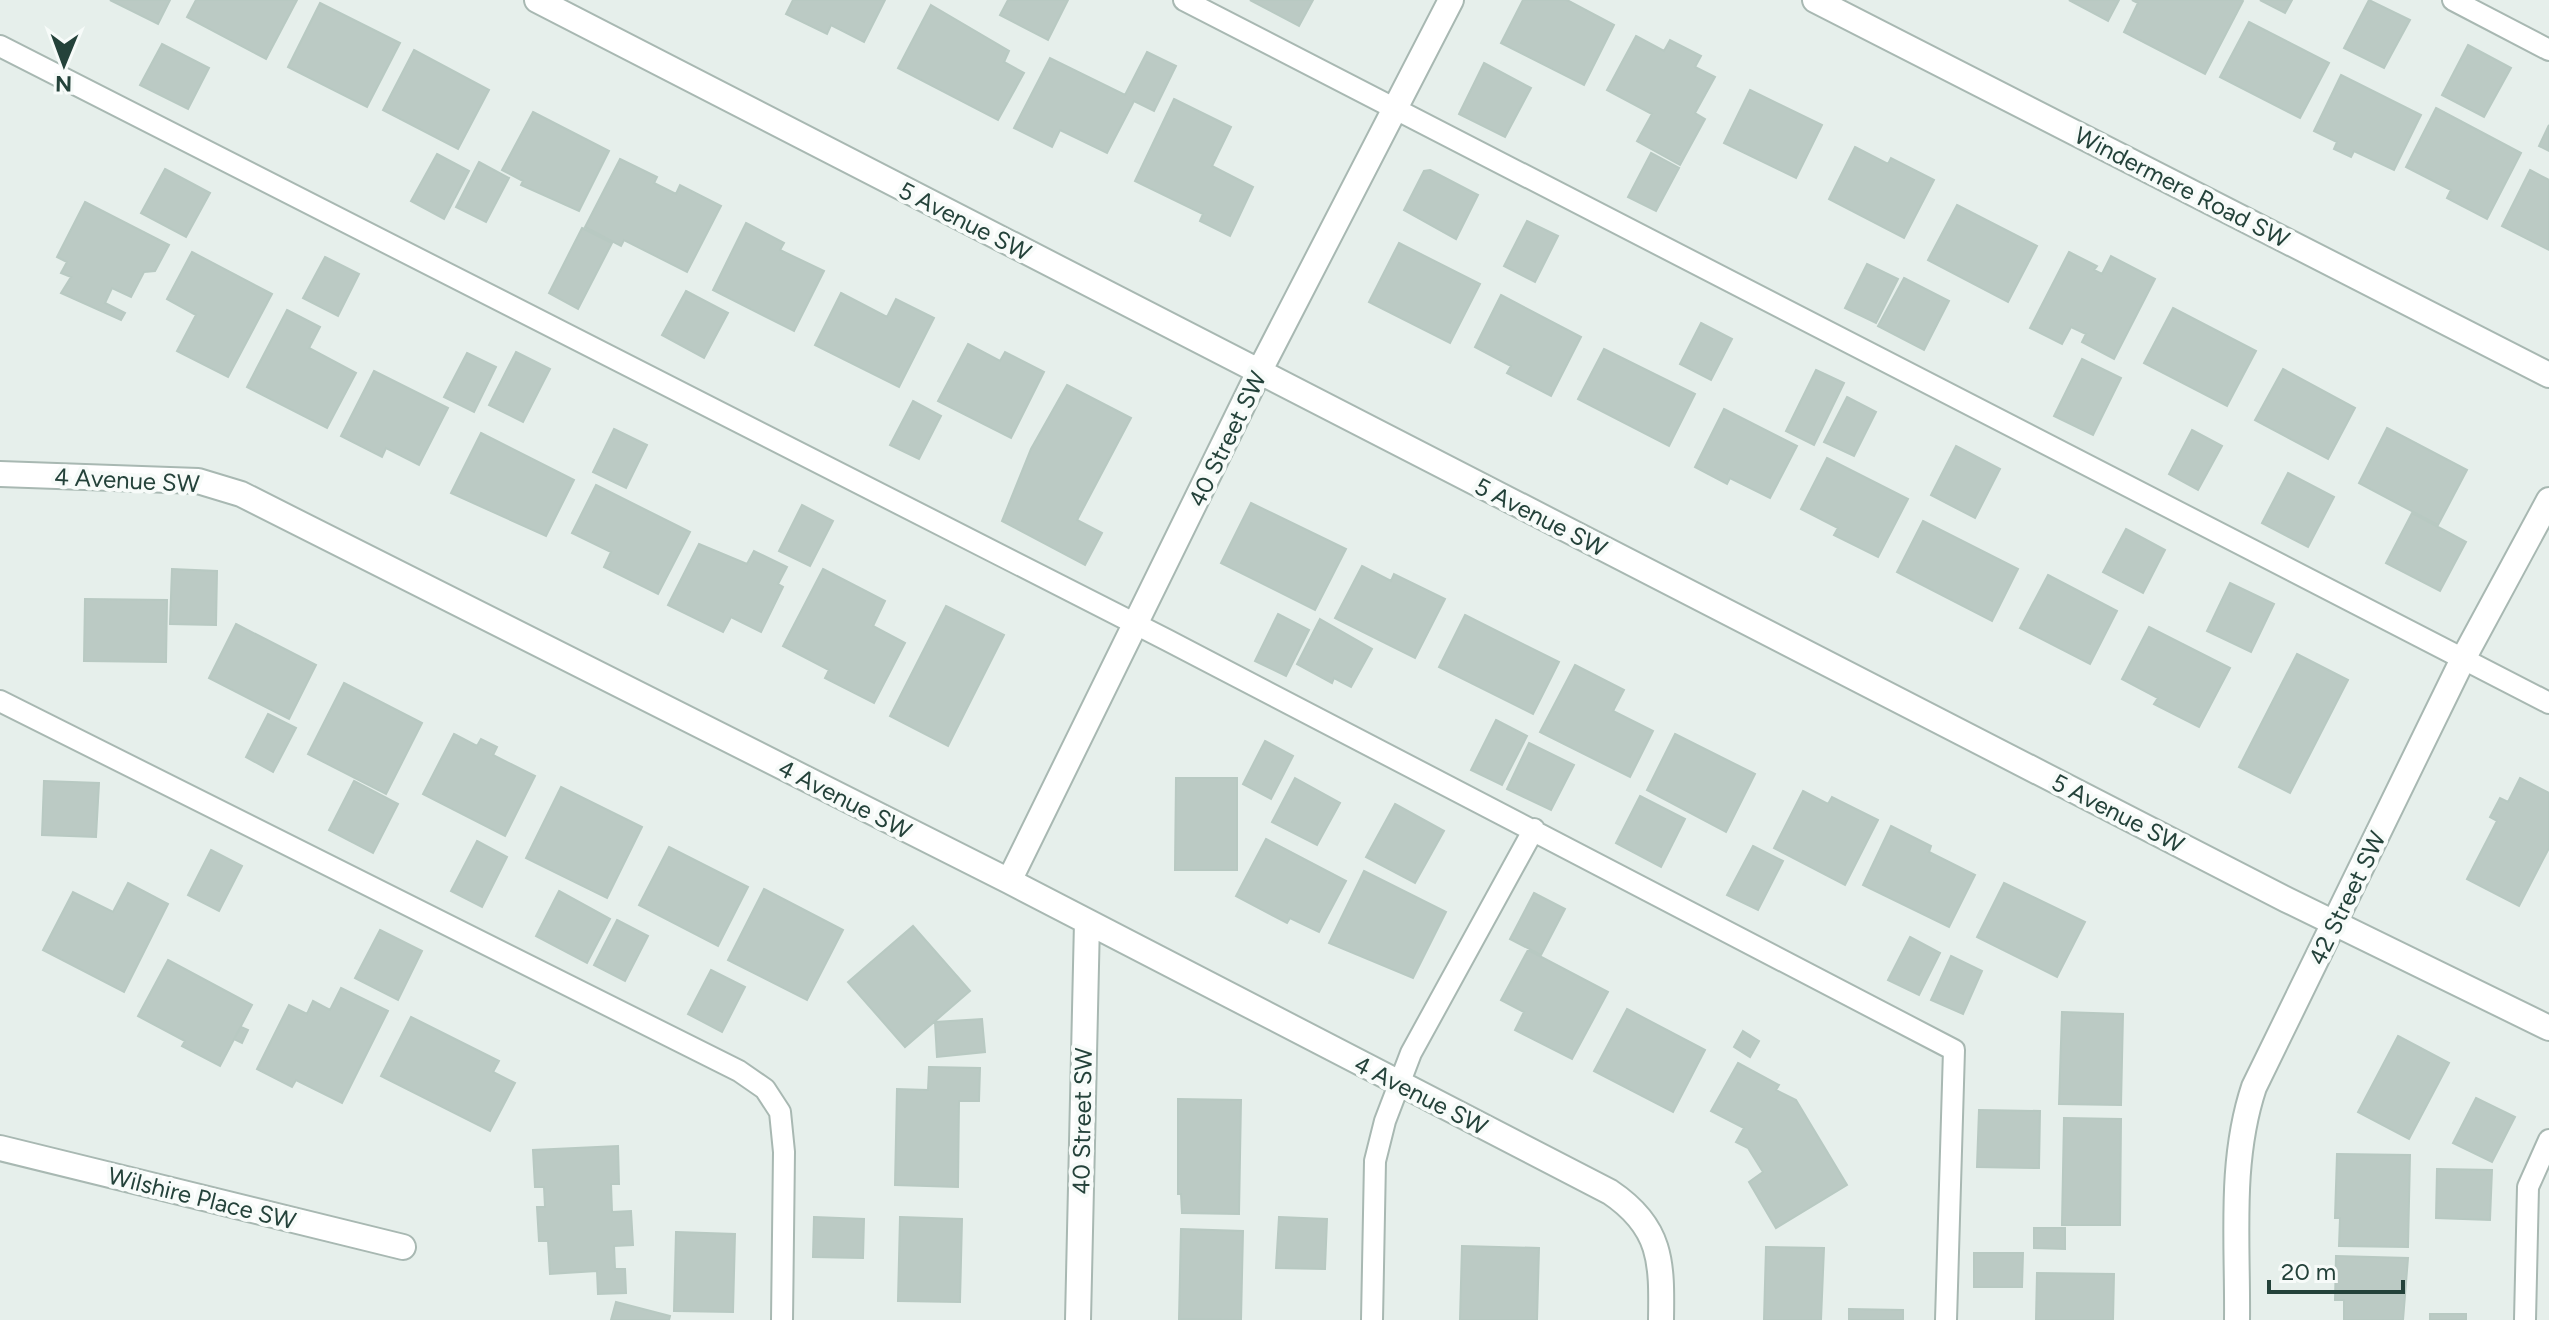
<svg xmlns="http://www.w3.org/2000/svg" width="2549" height="1320" font-family="Figtree,sans-serif">
<style>
.building{fill:#bbcac4;stroke:#b8c9c2;stroke-width:2}
.lines{fill:none;stroke-linecap:round;stroke-linejoin:round}
.service-casing{stroke:#a8b8b2;stroke-width:24}
.minor-casing{stroke:#a8b8b2;stroke-width:28}
.service{stroke:#fff;stroke-width:20}
.minor{stroke:#fff;stroke-width:24}
.labels{text-anchor:middle;dominant-baseline:central;stroke-width:8;stroke-linejoin:round;paint-order:stroke}
.street-label{font-size:24px;fill:#24423a;stroke:#f7fbf9}
</style>
<rect width="100%" height="100%" fill="#e6efeb"/>
<!-- building -->
<path class="building" d="M 110,0 L 170,0 L 158,24 Z
M 196,0 L 297,0 L 266,59 L 187,17 Z
M 793,0 L 885,0 L 864,42 L 831,25 L 827,34 L 786,14 Z
M 1008,0 L 1068,0 L 1048,40 L 1000,15 Z
M 1250,0 L 1313,0 L 1299,26 Z
M 1523,0 L 1567,0 L 1614,25 L 1584,85 L 1501,43 Z
M 2069,0 L 2119,0 L 2108,21 Z
M 2132,0 L 2242,0 L 2243,1 L 2205,74 L 2124,32 L 2138,3 Z
M 2260,0 L 2292,0 L 2285,13 Z
M 2369,0 L 2410,20 L 2384,68 L 2344,48 Z
M 320,3 L 400,43 L 367,107 L 288,67 Z
M 931,5 L 1009,51 L 1004,62 L 1024,73 L 998,120 L 898,68 Z
M 2249,22 L 2329,63 L 2300,118 L 2220,77 Z
M 1636,36 L 1664,51 L 1670,40 L 1701,56 L 1695,67 L 1715,77 L 1695,113 L 1705,119 L 1680,165 L 1637,141 L 1652,114 L 1607,90 Z
M 162,44 L 209,68 L 188,109 L 140,85 Z
M 2468,45 L 2511,68 L 2484,117 L 2442,95 Z
M 414,50 L 489,90 L 458,149 L 383,110 Z
M 1147,52 L 1176,66 L 1154,111 L 1134,101 L 1107,153 L 1060,130 L 1052,147 L 1014,128 L 1050,58 L 1125,95 Z
M 1484,63 L 1531,88 L 1505,137 L 1459,114 Z
M 2341,75 L 2421,115 L 2394,170 L 2354,151 L 2351,157 L 2334,149 L 2337,142 L 2314,131 Z
M 1750,90 L 1822,125 L 1796,178 L 1724,143 Z
M 1174,99 L 1231,127 L 1212,166 L 1253,187 L 1230,236 L 1200,221 L 1203,214 L 1135,181 Z
M 2436,108 L 2521,153 L 2487,219 L 2447,198 L 2451,190 L 2406,167 Z
M 533,112 L 609,151 L 579,211 L 521,185 L 523,181 L 502,170 Z
M 2549,125 L 2549,151 L 2539,146 Z
M 1855,147 L 1888,164 L 1891,158 L 1934,180 L 1904,238 L 1829,199 Z
M 1651,153 L 1679,168 L 1656,211 L 1628,197 Z
M 437,154 L 469,171 L 444,219 L 411,201 Z
M 620,159 L 657,177 L 654,183 L 676,194 L 680,185 L 721,206 L 687,272 L 624,240 L 621,246 L 585,227 Z
M 479,162 L 509,178 L 486,222 L 456,207 Z
M 165,169 L 210,193 L 186,237 L 141,213 Z
M 1430,170 L 1478,195 L 1456,239 L 1404,210 L 1424,171 Z
M 2530,170 L 2549,180 L 2549,250 L 2502,226 Z
M 85,202 L 169,245 L 155,271 L 144,272 L 131,297 L 112,288 L 105,303 L 125,313 L 121,320 L 61,293 L 71,277 L 61,273 L 67,262 L 57,257 Z
M 1957,205 L 2037,246 L 2008,302 L 1928,260 Z
M 1527,221 L 1558,236 L 1535,282 L 1504,266 Z
M 746,223 L 784,243 L 780,250 L 824,271 L 794,331 L 713,290 Z
M 582,228 L 612,243 L 578,309 L 549,293 Z
M 1399,243 L 1480,284 L 1450,343 L 1369,302 Z
M 192,252 L 272,294 L 228,377 L 177,351 L 196,315 L 167,299 Z
M 2069,252 L 2097,266 L 2094,270 L 2102,274 L 2111,256 L 2155,279 L 2114,359 L 2082,342 L 2086,334 L 2071,327 L 2062,344 L 2030,328 Z
M 325,257 L 359,274 L 338,316 L 303,298 Z
M 1867,264 L 1898,279 L 1876,323 L 1845,308 Z
M 1904,278 L 1949,301 L 1924,350 L 1878,326 Z
M 686,291 L 728,313 L 704,358 L 662,335 Z
M 841,293 L 887,317 L 896,299 L 934,318 L 899,387 L 815,345 Z
M 1501,295 L 1581,337 L 1551,396 L 1507,373 L 1511,366 L 1475,347 Z
M 2173,308 L 2256,351 L 2227,406 L 2144,363 Z
M 287,310 L 320,327 L 309,348 L 356,373 L 327,428 L 247,387 Z
M 1701,323 L 1732,339 L 1711,380 L 1680,364 Z
M 968,344 L 1000,361 L 1005,352 L 1044,372 L 1011,438 L 938,401 Z
M 1604,349 L 1695,394 L 1669,446 L 1578,399 Z
M 516,352 L 550,369 L 523,422 L 489,405 Z
M 467,353 L 496,367 L 474,412 L 444,397 Z
M 2082,359 L 2121,378 L 2093,435 L 2054,416 Z
M 2283,369 L 2355,408 L 2328,459 L 2255,420 Z
M 1816,370 L 1844,383 L 1814,445 L 1786,431 Z
M 374,371 L 448,408 L 419,465 L 386,448 L 382,457 L 341,436 Z
M 1067,385 L 1131,418 L 1077,520 L 1102,533 L 1085,565 L 1002,521 L 1031,449 Z
M 1847,397 L 1876,412 L 1854,456 L 1824,442 Z
M 913,401 L 941,416 L 919,459 L 890,445 Z
M 1724,409 L 1797,446 L 1770,498 L 1730,478 L 1727,484 L 1695,467 Z
M 2387,428 L 2467,470 L 2438,525 L 2359,483 Z
M 614,429 L 647,445 L 626,488 L 593,472 Z
M 2192,430 L 2222,446 L 2198,490 L 2169,474 Z
M 481,433 L 574,480 L 546,536 L 451,493 Z
M 1956,446 L 2000,469 L 1975,518 L 1931,495 Z
M 1827,458 L 1908,499 L 1878,557 L 1834,535 L 1838,528 L 1801,509 Z
M 2288,473 L 2334,497 L 2308,547 L 2262,523 Z
M 596,485 L 690,532 L 658,594 L 604,567 L 611,552 L 572,533 Z
M 1251,503 L 1346,549 L 1315,610 L 1221,563 Z
M 802,505 L 833,521 L 810,566 L 779,551 Z
M 2412,513 L 2466,542 L 2440,591 L 2386,563 Z
M 1923,521 L 2018,569 L 1992,621 L 1897,572 Z
M 2126,529 L 2165,550 L 2143,593 L 2103,572 Z
M 699,544 L 747,564 L 754,551 L 787,567 L 778,584 L 783,587 L 761,632 L 731,617 L 723,632 L 668,605 Z
M 1362,566 L 1391,581 L 1394,574 L 1445,599 L 1415,658 L 1335,618 Z
M 172,569 L 217,571 L 216,625 L 170,624 Z
M 823,569 L 885,601 L 873,626 L 905,643 L 874,703 L 825,678 L 829,670 L 783,646 Z
M 2048,575 L 2117,611 L 2090,664 L 2020,628 Z
M 2230,583 L 2274,604 L 2251,652 L 2207,631 Z
M 85,599 L 167,600 L 166,662 L 84,661 Z
M 946,606 L 1004,635 L 948,746 L 890,716 Z
M 1278,614 L 1309,630 L 1286,676 L 1255,661 Z
M 1465,615 L 1559,662 L 1533,714 L 1439,667 Z
M 1320,619 L 1372,649 L 1351,687 L 1334,678 L 1332,683 L 1297,664 Z
M 236,624 L 316,665 L 289,719 L 209,678 Z
M 2149,627 L 2230,668 L 2199,727 L 2154,704 L 2158,698 L 2122,679 Z
M 2297,654 L 2348,680 L 2290,793 L 2239,767 Z
M 1575,665 L 1624,690 L 1613,711 L 1653,731 L 1630,777 L 1540,732 Z
M 344,683 L 422,723 L 386,794 L 308,754 Z
M 268,714 L 296,728 L 273,772 L 246,757 Z
M 1496,720 L 1527,736 L 1502,785 L 1471,770 Z
M 454,734 L 477,746 L 481,739 L 497,747 L 493,755 L 535,776 L 505,836 L 423,794 Z
M 1675,734 L 1755,774 L 1726,832 L 1647,790 Z
M 1265,741 L 1293,756 L 1271,799 L 1243,784 Z
M 1529,743 L 1574,765 L 1551,810 L 1507,789 Z
M 1176,778 L 1237,778 L 1237,870 L 1175,870 Z
M 1295,778 L 1340,803 L 1317,845 L 1272,822 Z
M 2520,778 L 2549,793 L 2549,848 L 2519,906 L 2467,879 L 2497,821 L 2490,817 L 2500,798 L 2508,802 Z
M 44,781 L 99,783 L 96,837 L 42,835 Z
M 354,781 L 398,804 L 373,853 L 329,830 Z
M 561,787 L 642,827 L 607,898 L 526,858 Z
M 1803,791 L 1828,804 L 1832,797 L 1878,820 L 1845,885 L 1774,848 Z
M 1640,796 L 1685,819 L 1661,867 L 1616,843 Z
M 1395,804 L 1444,831 L 1415,883 L 1366,857 Z
M 1891,826 L 1931,846 L 1929,852 L 1975,875 L 1949,927 L 1863,885 Z
M 1266,839 L 1346,881 L 1319,932 L 1290,918 L 1287,923 L 1236,896 Z
M 477,841 L 507,857 L 482,907 L 451,891 Z
M 1753,846 L 1783,861 L 1758,910 L 1727,895 Z
M 669,847 L 748,887 L 718,946 L 639,905 Z
M 211,850 L 242,866 L 219,911 L 188,895 Z
M 1364,871 L 1446,912 L 1413,978 L 1329,943 Z
M 128,883 L 168,904 L 124,992 L 43,950 L 73,892 L 113,912 Z
M 2004,883 L 2085,922 L 2057,977 L 1977,937 Z
M 764,889 L 843,930 L 807,1000 L 728,960 Z
M 559,891 L 610,919 L 587,963 L 536,936 Z
M 1534,893 L 1565,909 L 1541,955 L 1510,939 Z
M 617,920 L 648,936 L 625,981 L 594,965 Z
M 913,926 L 970,991 L 905,1047 L 848,982 Z
M 380,930 L 422,951 L 398,1000 L 355,978 Z
M 1910,937 L 1940,953 L 1919,995 L 1888,980 Z
M 1528,950 L 1608,992 L 1572,1059 L 1515,1030 L 1524,1012 L 1501,1000 Z
M 1951,956 L 1982,971 L 1963,1014 L 1931,1000 Z
M 168,960 L 252,1005 L 220,1066 L 182,1046 L 185,1041 L 138,1016 Z
M 711,970 L 745,987 L 722,1032 L 688,1014 Z
M 341,988 L 388,1011 L 342,1103 L 296,1080 L 292,1087 L 257,1069 L 289,1005 L 307,1014 L 313,1001 L 330,1010 Z
M 1627,1009 L 1705,1050 L 1673,1112 L 1594,1071 Z
M 2062,1012 L 2123,1014 L 2121,1105 L 2059,1104 Z
M 411,1017 L 499,1061 L 493,1072 L 515,1083 L 490,1131 L 381,1076 Z
M 982,1019 L 985,1052 L 937,1057 L 935,1022 Z
M 241,1027 L 248,1030 L 242,1043 L 234,1039 Z
M 1743,1031 L 1759,1041 L 1750,1057 L 1734,1047 Z
M 2398,1036 L 2449,1063 L 2409,1139 L 2358,1112 Z
M 1738,1063 L 1779,1085 L 1776,1090 L 1796,1100 L 1847,1185 L 1776,1228 L 1749,1182 L 1763,1172 L 1748,1148 L 1736,1142 L 1744,1128 L 1711,1111 Z
M 929,1067 L 980,1068 L 979,1101 L 959,1101 L 958,1187 L 895,1185 L 897,1089 L 928,1090 Z
M 2476,1098 L 2515,1117 L 2492,1162 L 2453,1143 Z
M 1178,1099 L 1241,1100 L 1239,1214 L 1182,1213 L 1181,1194 L 1178,1194 Z
M 1979,1110 L 2040,1111 L 2039,1168 L 1977,1167 Z
M 2064,1118 L 2121,1119 L 2120,1225 L 2062,1225 Z
M 618,1146 L 619,1184 L 611,1184 L 612,1212 L 631,1211 L 633,1245 L 614,1246 L 615,1269 L 625,1269 L 626,1293 L 598,1294 L 597,1271 L 550,1274 L 548,1241 L 539,1241 L 537,1207 L 545,1207 L 544,1187 L 535,1187 L 533,1150 Z
M 2337,1154 L 2410,1155 L 2408,1247 L 2339,1246 L 2340,1218 L 2335,1218 Z
M 2437,1169 L 2492,1170 L 2490,1220 L 2436,1218 Z
M 814,1217 L 864,1219 L 863,1258 L 813,1257 Z
M 900,1217 L 962,1219 L 960,1302 L 898,1301 Z
M 1279,1217 L 1327,1219 L 1325,1269 L 1276,1268 Z
M 2034,1228 L 2065,1228 L 2065,1249 L 2034,1248 Z
M 1181,1229 L 1243,1231 L 1241,1320 L 1179,1319 Z
M 676,1232 L 735,1234 L 733,1312 L 674,1311 Z
M 1462,1246 L 1539,1248 L 1537,1320 L 1460,1320 Z
M 1766,1247 L 1824,1248 L 1821,1320 L 1764,1320 Z
M 1974,1253 L 2023,1253 L 2022,1287 L 1974,1287 Z
M 2336,1256 L 2408,1258 L 2403,1320 L 2344,1320 L 2344,1300 L 2335,1300 Z
M 2037,1273 L 2114,1274 L 2113,1320 L 2036,1320 Z
M 616,1302 L 670,1316 L 669,1320 L 611,1320 Z
M 1849,1309 L 1903,1310 L 1903,1320 L 1849,1320 Z
M 2430,1314 L 2466,1314 L 2466,1320 L 2430,1320 Z"/>
<g class="lines">
<defs>
<path id="service" d="M 1184,0 L 2549,703
M 2453,0 L 2549,50
M 0,46 L 1167,640 L 1954,1050 L 1946,1320
M 0,701 L 739,1071 L 765,1089 L 780,1112 L 784,1152 L 782,1320
M 1372,1320 L 1375,1161 L 1385,1121 L 1411,1053 L 1534,829
M 2525,1320 L 2528,1187 L 2549,1140"/>
<path id="minor" d="M 537,0 L 2287,900 L 2549,1028
M 1815,0 L 2549,375
M 0,474 L 198,481 L 241,494 L 1009,881 L 1610,1192 C 1662,1227 1662,1262 1661,1320
M 1009,881 L 1259,372 L 1451,0
M 0,1148 L 403,1247
M 1078,1320 L 1087,922
M 2237,1320 C 2238,1242 2229,1162 2254,1087 L 2463,659 L 2549,500"/>
</defs>
<!-- service casing -->
<use href="#service" class="service-casing"/>
<!-- minor casing -->
<use href="#minor" class="minor-casing"/>
<!-- service -->
<use href="#service" class="service"/>
<!-- minor -->
<use href="#minor" class="minor"/>
</g>
<g class="labels">
<!-- street labels -->
<g class="street-label">
<text transform="translate(2182 187) rotate(27)">Windermere Road SW</text>
<text transform="translate(965 221) rotate(27)">5 Avenue SW</text>
<text transform="translate(1227 439) rotate(-64)">40 Street SW</text>
<text transform="translate(127 480) rotate(3)">4 Avenue SW</text>
<text transform="translate(1541 517) rotate(27)">5 Avenue SW</text>
<text transform="translate(845 799) rotate(27)">4 Avenue SW</text>
<text transform="translate(2118 813) rotate(27)">5 Avenue SW</text>
<text transform="translate(2347 898) rotate(-64)">42 Street SW</text>
<text transform="translate(1421 1095) rotate(27)">4 Avenue SW</text>
<text transform="translate(1082 1121) rotate(-89)">40 Street SW</text>
<text transform="translate(202 1198) rotate(14)">Wilshire Place SW</text>
</g>
</g>
<!-- north arrow -->
<g transform="translate(64 64) rotate(181)" stroke="#f7fbf9" stroke-width="6" paint-order="stroke">
<path d="M0-6L14 30L0 20L-14 30Z" fill="#24423a"/>
<text y="-12" font-size="22" font-weight="bold" text-anchor="middle" fill="#24423a">N</text>
</g>
<!-- scale -->
<path d="M2269 1280v12h134v-12" fill="none" stroke="#24423a" stroke-width="4"/>
<text x="2281" y="1280" font-size="24" fill="#24423a" stroke="#f7fbf9" stroke-width="6" paint-order="stroke">20 m</text>
</svg>
